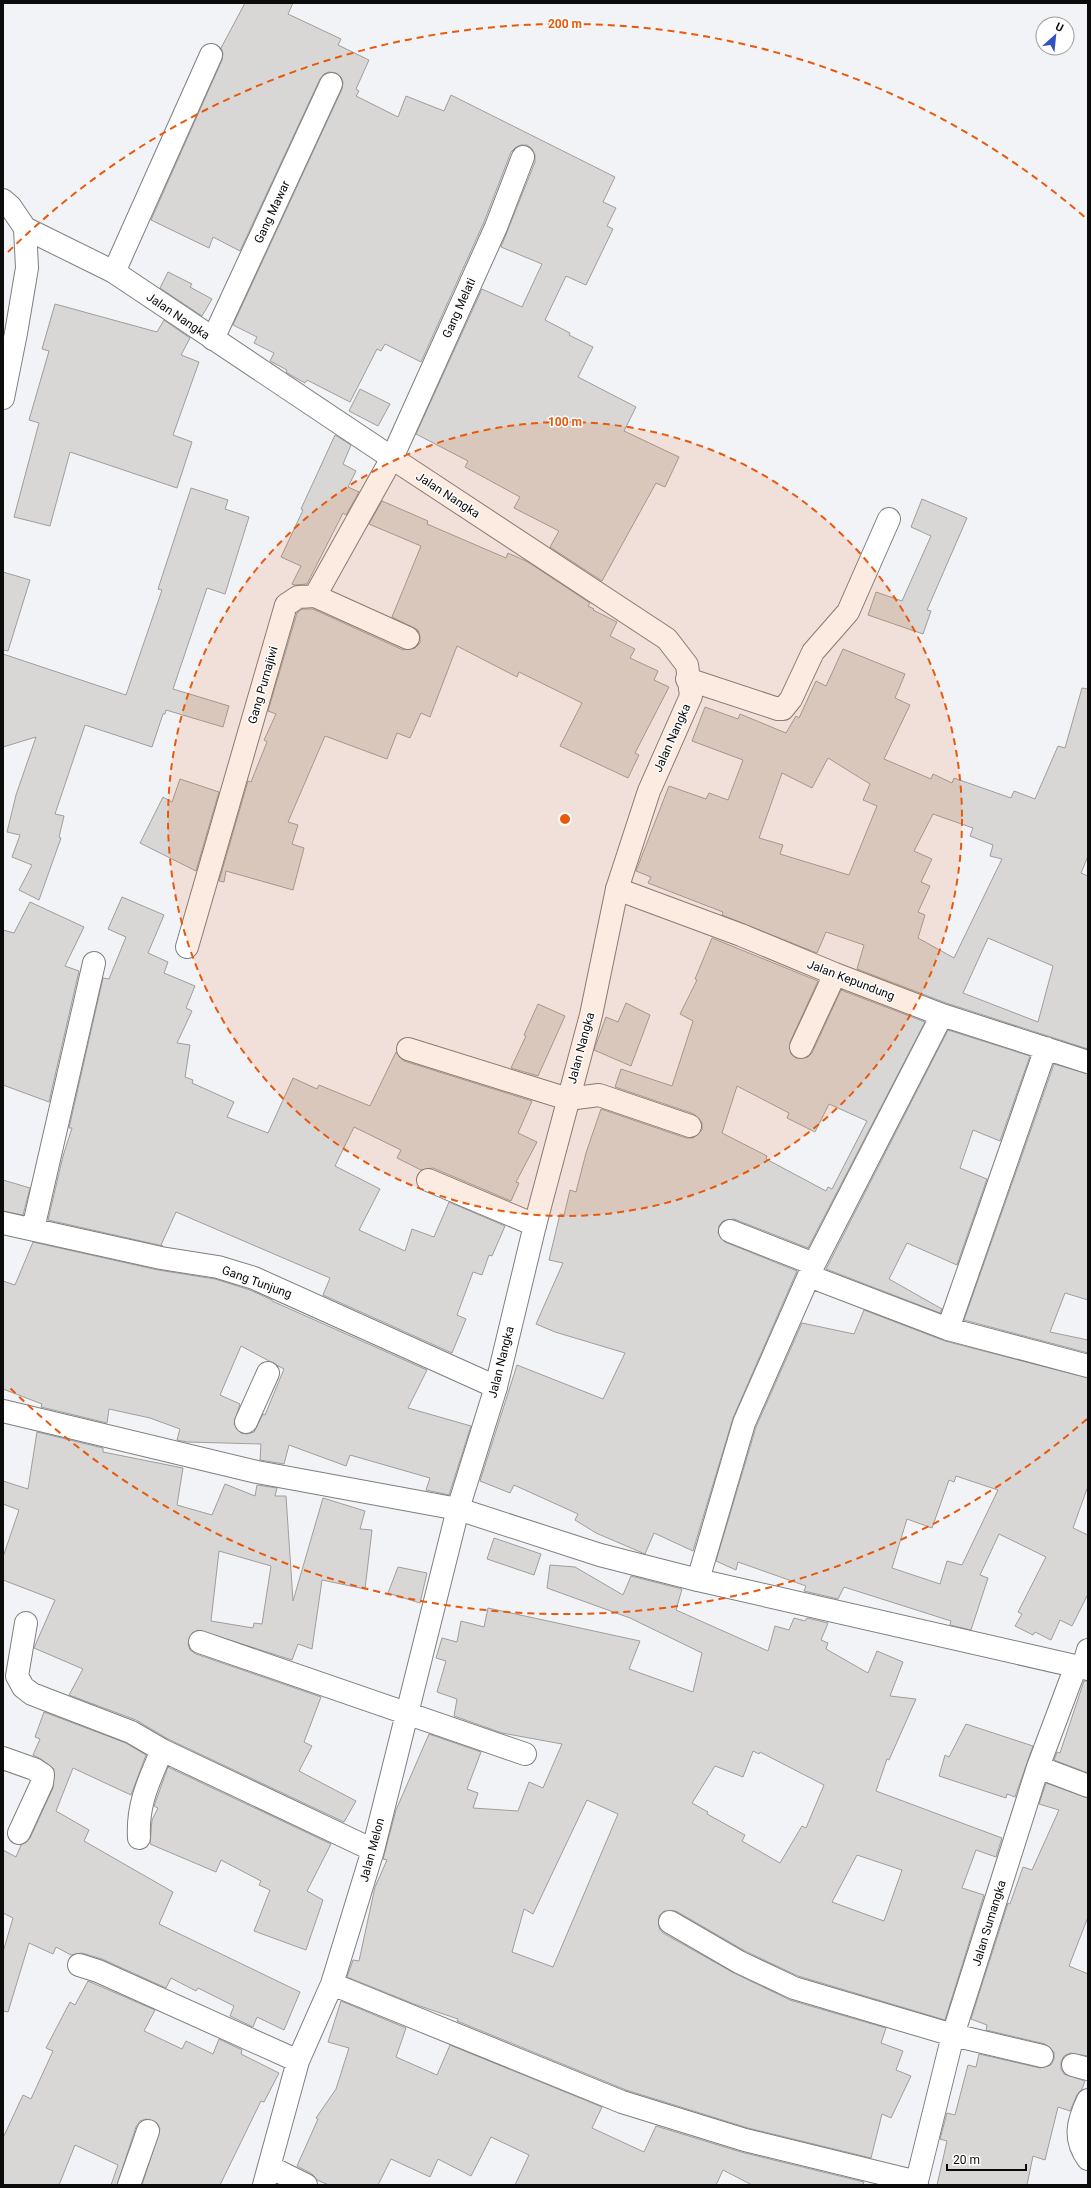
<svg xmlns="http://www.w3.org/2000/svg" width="1091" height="2188" font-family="Roboto,sans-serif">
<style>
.building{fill:#d9d7d5;stroke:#a09e9c;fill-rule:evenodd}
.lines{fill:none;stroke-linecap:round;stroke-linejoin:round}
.street-casing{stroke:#7e7f81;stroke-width:24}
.secondary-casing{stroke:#7e7f81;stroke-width:24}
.street{stroke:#fff;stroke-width:22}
.secondary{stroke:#fff;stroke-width:22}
.ring{fill:none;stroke:#e8590c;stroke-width:2;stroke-dasharray:7 5}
.labels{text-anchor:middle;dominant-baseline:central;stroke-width:3;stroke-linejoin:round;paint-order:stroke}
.street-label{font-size:12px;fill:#0b0b0c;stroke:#fff}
.centre{fill:#e8590c;stroke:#fff;stroke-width:2}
.ring-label{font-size:12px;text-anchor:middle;font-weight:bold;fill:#e8590c;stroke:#fff;stroke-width:3;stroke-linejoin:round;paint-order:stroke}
</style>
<rect width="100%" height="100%" fill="#f2f3f6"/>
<!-- building -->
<path class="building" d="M 245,3 L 293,3 L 288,14 L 341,39 L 338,45 L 369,60 L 356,89 L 359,91 L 356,96 L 398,117 L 406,96 L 444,111 L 451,95 L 615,177 L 603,202 L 616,208 L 607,226 L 613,229 L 586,285 L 566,276 L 545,320 L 570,333 L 569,335 L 593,347 L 578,377 L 636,407 L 624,431 L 679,457 L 665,487 L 656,483 L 602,581 L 550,547 L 559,531 L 514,508 L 520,497 L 465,467 L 468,461 L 416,434 L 482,289 L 522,307 L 542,264 L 501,247 L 535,162 L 535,155 L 532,149 L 527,145 L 521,145 L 515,148 L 511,152 L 484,222 L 421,362 L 385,344 L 381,351 L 377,349 L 350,402 L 307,380 L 305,383 L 294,377 L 286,372 L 287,370 L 270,361 L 274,353 L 254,343 L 257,337 L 233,325 L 342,89 L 343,82 L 341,77 L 336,73 L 329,72 L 324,74 L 320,79 L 240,251 L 213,237 L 209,248 L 151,220 L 222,60 L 223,53 L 221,48 Z
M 168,272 L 192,284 L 190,287 L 212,299 L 202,316 L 160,288 Z
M 55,304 L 157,332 L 164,320 L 190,338 L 181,355 L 199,362 L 173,435 L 192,442 L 177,488 L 70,452 L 50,526 L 14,517 L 39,423 L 29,420 L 49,351 L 42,349 Z
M 360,389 L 390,404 L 378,426 L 349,411 Z
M 335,435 L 351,445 L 343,464 L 356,471 L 348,487 L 359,492 L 346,515 L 343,513 L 307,584 L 295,585 L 292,584 L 301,566 L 281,557 L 303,510 L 301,509 Z
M 191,488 L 228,500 L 225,509 L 249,517 L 225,594 L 207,588 L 173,689 L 229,706 L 223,727 L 166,710 L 165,714 L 163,714 L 152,747 L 85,725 L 55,814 L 64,816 L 59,837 L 61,838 L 39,900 L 19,890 L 32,865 L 12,857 L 20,835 L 7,832 L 16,795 L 36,737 L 3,747 L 3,654 L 126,695 L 162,590 L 158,589 Z
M 922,499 L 967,518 L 927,610 L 931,611 L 923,634 L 868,615 L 876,592 L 902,601 L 931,536 L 911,527 Z
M 382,501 L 428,521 L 427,524 L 506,558 L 508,553 L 528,562 L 590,603 L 588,606 L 594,609 L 593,610 L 617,622 L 610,636 L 635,649 L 630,658 L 658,671 L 654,680 L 669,687 L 635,753 L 639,755 L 628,778 L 560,746 L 582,703 L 519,672 L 517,677 L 457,646 L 430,717 L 421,713 L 410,738 L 397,733 L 387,759 L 325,736 L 288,822 L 298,825 L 292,844 L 304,848 L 293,890 L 226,871 L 224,882 L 219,881 L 248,781 L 251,782 L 267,742 L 264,740 L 276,714 L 268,711 L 297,613 L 302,609 L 313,609 L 403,650 L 415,648 L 420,643 L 420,636 L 418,630 L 392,617 L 421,546 L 369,524 Z
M 3,572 L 30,580 L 8,651 L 3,650 Z
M 843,649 L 905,674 L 895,698 L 910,705 L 884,759 L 931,779 L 933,774 L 952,783 L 954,778 L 1011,798 L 1014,791 L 1035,799 L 1058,746 L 1065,748 L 1082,688 L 1088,689 L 1088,856 L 1081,873 L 1088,876 L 1088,1049 L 946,1003 L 857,969 L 864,945 L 826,932 L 817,953 L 722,915 L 723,912 L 648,883 L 651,877 L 636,871 L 669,786 L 706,799 L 709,793 L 728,800 L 743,760 L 692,741 L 705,707 L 738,719 L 740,714 L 786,733 L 796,716 L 799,718 L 816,681 L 826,686 ZM 828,758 L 870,784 L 863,800 L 877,806 L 849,875 L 780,854 L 783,845 L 759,838 L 782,773 L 812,788 ZM 933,814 L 973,828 L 970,836 L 993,845 L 990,856 L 1002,859 L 954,958 L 918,938 L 925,915 L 918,912 L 930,886 L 921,882 L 932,859 L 914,851 ZM 988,938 L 1053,966 L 1038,1022 L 963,993 Z
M 180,779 L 219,792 L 196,871 L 140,843 L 163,797 L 172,802 Z
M 122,897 L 164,915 L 148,953 L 168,962 L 164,973 L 195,986 L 186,1008 L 192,1011 L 177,1043 L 190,1045 L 185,1077 L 193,1080 L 192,1083 L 234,1102 L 227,1117 L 268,1133 L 293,1078 L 317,1089 L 319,1085 L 370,1106 L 396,1052 L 404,1061 L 532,1101 L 518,1133 L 537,1142 L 516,1182 L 519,1183 L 511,1201 L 433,1168 L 421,1170 L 397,1158 L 401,1150 L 354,1127 L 335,1166 L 380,1189 L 359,1230 L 405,1251 L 412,1229 L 434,1237 L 449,1202 L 505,1226 L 492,1256 L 489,1255 L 482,1275 L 473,1272 L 457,1315 L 466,1319 L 452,1353 L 323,1295 L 330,1278 L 176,1212 L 161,1245 L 163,1246 L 48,1220 L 63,1156 L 72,1128 L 69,1128 L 103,978 L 109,979 L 126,937 L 108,929 Z
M 30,902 L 84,927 L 65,966 L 79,971 L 49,1102 L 3,1085 L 3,930 L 14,933 Z
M 712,938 L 818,981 L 790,1042 L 791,1054 L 796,1058 L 808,1057 L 812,1053 L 841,990 L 925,1022 L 808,1248 L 734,1219 L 723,1221 L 719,1226 L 718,1233 L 725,1242 L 797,1271 L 733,1418 L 693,1551 L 654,1533 L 645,1554 L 596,1533 L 575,1520 L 578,1514 L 514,1485 L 510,1493 L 480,1481 L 517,1365 L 603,1399 L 625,1353 L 555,1332 L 536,1324 L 563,1263 L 549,1260 L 560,1214 L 564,1215 L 570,1190 L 576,1192 L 586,1153 L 601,1109 L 686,1138 L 693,1138 L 702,1130 L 702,1123 L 694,1114 L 615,1087 L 621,1069 L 672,1086 L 693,1021 L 680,1014 L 697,980 L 695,979 ZM 737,1086 L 789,1113 L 787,1118 L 815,1132 L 829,1104 L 867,1121 L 832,1189 L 828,1187 L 826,1191 L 766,1159 L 767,1156 L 722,1133 Z
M 626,1003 L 650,1015 L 631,1066 L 594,1050 L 606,1017 L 618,1022 Z
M 538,1004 L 565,1016 L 538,1076 L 511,1068 L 526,1036 L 524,1035 Z
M 948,1030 L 1030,1056 L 1000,1141 L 973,1130 L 960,1168 L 987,1179 L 957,1265 L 907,1243 L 889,1279 L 942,1309 L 940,1313 L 826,1269 Z
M 1054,1064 L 1088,1074 L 1088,1300 L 1065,1293 L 1050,1332 L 1088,1340 L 1088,1353 L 964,1320 Z
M 3,1180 L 30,1188 L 23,1215 L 3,1211 Z
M 33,1242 L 158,1270 L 215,1279 L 250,1290 L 272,1300 L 272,1301 L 427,1370 L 408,1408 L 471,1426 L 449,1495 L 426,1490 L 430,1478 L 350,1455 L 346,1466 L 289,1445 L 284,1464 L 260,1460 L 261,1444 L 187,1442 L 177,1440 L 180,1429 L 150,1418 L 109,1409 L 107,1423 L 41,1407 L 42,1404 L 3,1389 L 3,1281 L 15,1285 ZM 241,1346 L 284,1369 L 265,1415 L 263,1414 L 254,1432 L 247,1434 L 241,1433 L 234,1424 L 240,1404 L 220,1395 Z
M 864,1310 L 945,1341 L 1088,1378 L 1088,1486 L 1073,1528 L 1088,1535 L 1088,1594 L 1072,1626 L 1060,1620 L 1051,1640 L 1035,1632 L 1033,1635 L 1015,1626 L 1022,1614 L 1018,1612 L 1046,1557 L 999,1534 L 980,1575 L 988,1578 L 971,1630 L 950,1625 L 951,1621 L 844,1587 L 838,1599 L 804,1591 L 806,1586 L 738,1562 L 736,1570 L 716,1561 L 756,1427 L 802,1323 L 854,1334 ZM 956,1476 L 998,1490 L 962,1565 L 947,1561 L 940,1584 L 892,1568 L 907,1519 L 932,1528 L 949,1480 L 954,1482 Z
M 37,1432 L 103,1448 L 103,1452 L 183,1468 L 177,1505 L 212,1515 L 225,1484 L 255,1496 L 257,1485 L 277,1488 L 275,1496 L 286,1496 L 293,1601 L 323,1498 L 365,1511 L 360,1529 L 372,1530 L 365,1589 L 322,1580 L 312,1649 L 298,1644 L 292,1660 L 198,1630 L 192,1633 L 188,1644 L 190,1650 L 196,1654 L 321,1697 L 304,1742 L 312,1746 L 299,1771 L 356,1801 L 344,1822 L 168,1739 L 136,1720 L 69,1695 L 83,1669 L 34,1648 L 55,1600 L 3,1580 L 3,1557 L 19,1510 L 3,1504 L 3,1481 L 28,1489 ZM 219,1551 L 271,1566 L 262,1624 L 254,1623 L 253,1628 L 211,1621 Z
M 494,1538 L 541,1554 L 534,1575 L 487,1559 Z
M 550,1565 L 575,1567 L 623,1595 L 631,1576 L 682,1589 L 676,1610 L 768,1651 L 775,1626 L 789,1630 L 794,1618 L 805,1621 L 807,1618 L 828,1623 L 821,1640 L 828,1643 L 826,1649 L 868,1673 L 877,1651 L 903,1662 L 890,1696 L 916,1699 L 889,1760 L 887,1759 L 876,1791 L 1002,1838 L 996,1857 L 976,1850 L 962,1888 L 984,1895 L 945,2020 L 798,1976 L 745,1951 L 676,1911 L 664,1911 L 659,1916 L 659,1928 L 663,1933 L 734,1973 L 790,2000 L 886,2028 L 881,2043 L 903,2051 L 896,2070 L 911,2076 L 891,2118 L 882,2114 L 871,2158 L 748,2128 L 626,2090 L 457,2021 L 458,2019 L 414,2004 L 347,1977 L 353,1960 L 359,1961 L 375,1887 L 387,1860 L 383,1859 L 396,1810 L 429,1734 L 481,1752 L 467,1789 L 478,1793 L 473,1808 L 518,1811 L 529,1782 L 543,1788 L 562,1744 L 502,1733 L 454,1716 L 457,1699 L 437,1692 L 446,1661 L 436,1658 L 442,1638 L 457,1642 L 461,1621 L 484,1627 L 488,1608 L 640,1641 L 629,1669 L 693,1692 L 702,1653 L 630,1618 L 547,1588 ZM 753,1751 L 759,1754 L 760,1752 L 824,1785 L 806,1828 L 802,1826 L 780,1863 L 742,1841 L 745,1835 L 707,1814 L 708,1812 L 692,1803 L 715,1766 L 743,1777 ZM 587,1800 L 618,1814 L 553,1967 L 512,1952 L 524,1909 L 533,1914 ZM 857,1855 L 902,1870 L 884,1921 L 832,1902 Z
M 398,1567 L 427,1573 L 420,1603 L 388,1593 Z
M 1084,1681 L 1088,1681 L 1088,1773 L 1054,1760 L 1057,1752 L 1060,1753 Z
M 44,1712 L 126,1743 L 146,1755 L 131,1795 L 73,1768 L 56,1811 L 89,1830 L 84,1841 L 173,1892 L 159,1924 L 300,1992 L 284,2030 L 257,2017 L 253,2027 L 230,2016 L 234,2006 L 198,1988 L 196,1991 L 171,1978 L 166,1988 L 102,1959 L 82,1953 L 71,1955 L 56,1947 L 53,1954 L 29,1943 L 8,2012 L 3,2011 L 3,1952 L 13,1918 L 3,1913 L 3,1850 L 16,1857 L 21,1845 L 30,1838 L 53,1788 L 54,1769 L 41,1759 L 33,1755 L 40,1739 L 35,1737 Z
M 966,1724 L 1033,1746 L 1015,1797 L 1007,1794 L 1006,1798 L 939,1776 L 945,1755 L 949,1757 Z
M 168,1767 L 331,1844 L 307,1891 L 323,1900 L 306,1950 L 254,1931 L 270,1890 L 259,1885 L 261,1881 L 221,1860 L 216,1872 L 150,1844 L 152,1820 L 158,1808 L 154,1806 Z
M 1046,1783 L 1088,1798 L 1088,1917 L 1069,1966 L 1088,1974 L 1088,2056 L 1070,2053 L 1064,2056 L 1061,2062 L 1061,2069 L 1064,2074 L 1085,2081 L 1082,2089 L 1077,2095 L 1070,2111 L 1058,2107 L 1045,2160 L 1033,2156 L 1027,2185 L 937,2185 L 947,2141 L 940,2139 L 947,2113 L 955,2115 L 968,2065 L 976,2067 L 979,2054 L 1040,2068 L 1051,2065 L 1054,2059 L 1054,2052 L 1045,2044 L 986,2030 L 987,2025 L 971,2019 L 1008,1903 L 1010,1904 L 1023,1867 L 1032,1870 L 1059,1810 L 1039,1804 Z
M 88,1981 L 155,2010 L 144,2031 L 182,2049 L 186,2041 L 213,2054 L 219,2039 L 242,2050 L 241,2054 L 279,2073 L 264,2102 L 261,2101 L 220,2185 L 142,2185 L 160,2129 L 157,2123 L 146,2119 L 140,2121 L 136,2127 L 117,2185 L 111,2185 L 118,2165 L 75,2145 L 59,2185 L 3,2185 L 3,2138 L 23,2095 L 31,2099 L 53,2051 L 46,2048 L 70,2002 L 75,2005 Z
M 341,2001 L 406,2028 L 396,2057 L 437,2075 L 450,2045 L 602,2107 L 592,2128 L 644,2152 L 656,2126 L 741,2152 L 864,2182 L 863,2185 L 752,2185 L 723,2170 L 716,2185 L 515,2185 L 529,2155 L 491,2137 L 471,2176 L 438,2159 L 430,2177 L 391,2159 L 378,2185 L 329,2185 L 317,2180 L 312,2174 L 297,2166 L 318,2119 L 316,2118 L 336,2089 L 349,2048 L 328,2042 Z"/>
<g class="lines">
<defs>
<path id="street" d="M 114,272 L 211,55
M 213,339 L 331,84
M 315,596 L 408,638
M 687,679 L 778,709 L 783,709 L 791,699 L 813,652 L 848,612 L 889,519
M 617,889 L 741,935 L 835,974 L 942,1015 L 1088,1062
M 187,947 L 286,605 L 298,597 L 315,596 L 392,458 L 496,227 L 523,157
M 801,1047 L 835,974
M 1046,1048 L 948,1329 L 1088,1366
M 408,1049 L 568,1099 L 599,1095 L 690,1126
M 428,1180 L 535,1225
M 3,1223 L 161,1258 L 218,1267 L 254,1278 L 496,1387
M 33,1229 L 94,963
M 730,1231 L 814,1264
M 809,1276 L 948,1329
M 246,1422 L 268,1373
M 698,1580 L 744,1423 L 814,1264 L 942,1015
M 26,1623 L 17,1676 L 23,1687 L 32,1694 L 131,1732 L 162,1750 L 373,1850
M 200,1642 L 525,1754
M 1083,1668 L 1088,1650
M 3,1758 L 34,1769 L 43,1775 L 42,1783 L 19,1833
M 1038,1767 L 1088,1786
M 139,1838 C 137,1804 149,1781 162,1750
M 670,1922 L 739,1962 L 794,1988 L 953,2035 L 1042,2056
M 79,1965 L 98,1971 L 298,2061
M 332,1984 L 622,2102 L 745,2140 L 917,2182
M 1073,2065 L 1088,2069
M 1088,2100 C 1078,2121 1073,2139 1088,2159
M 270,2167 L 306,2185
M 129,2185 L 148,2131
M 264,2185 L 298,2061 L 332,1984 L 373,1850 L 458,1509
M 916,2185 L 953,2035 L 1038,1767 L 1076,1666"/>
<path id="secondary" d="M 3,200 L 10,206 L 25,228 L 27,268 L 16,333 L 3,398
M 25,228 L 114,272 L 392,458 L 667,639 L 687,665 L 691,696 L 649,791 L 617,889 L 591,1015 L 535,1225 L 496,1387 L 458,1509
M 3,1411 L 257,1472 L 458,1509 L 600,1555 L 698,1580 L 1088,1669"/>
</defs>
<!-- street casing -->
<use href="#street" class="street-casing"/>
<!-- secondary casing -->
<use href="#secondary" class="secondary-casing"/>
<!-- street -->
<use href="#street" class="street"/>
<!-- secondary -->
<use href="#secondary" class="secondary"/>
</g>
<!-- distance rings -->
<circle cx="565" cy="819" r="397" fill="#e8590c" fill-opacity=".12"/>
<g class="ring">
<circle cx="565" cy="819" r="397"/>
<path d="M1087 1419A795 795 0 0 1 8 1386M8 252A795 795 0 0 1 1087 219"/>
</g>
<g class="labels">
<!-- street labels -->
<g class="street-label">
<text transform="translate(272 212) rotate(-65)">Gang Mawar</text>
<text transform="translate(459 308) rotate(-66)">Gang Melati</text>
<text transform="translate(178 316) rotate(34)">Jalan Nangka</text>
<text transform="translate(448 495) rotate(33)">Jalan Nangka</text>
<text transform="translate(263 685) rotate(-74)">Gang Purnajiwi</text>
<text transform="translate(672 738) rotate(-66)">Jalan Nangka</text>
<text transform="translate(851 980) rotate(21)">Jalan Kepundung</text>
<text transform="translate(581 1048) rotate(-75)">Jalan Nangka</text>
<text transform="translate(257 1282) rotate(20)">Gang Tunjung</text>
<text transform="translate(501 1362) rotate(-76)">Jalan Nangka</text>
<text transform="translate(372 1850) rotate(-75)">Jalan Melon</text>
<text transform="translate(989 1923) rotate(-73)">Jalan Sumangka</text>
</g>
</g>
<circle cx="565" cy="819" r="6" class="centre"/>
<g class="ring-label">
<text x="565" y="28">200 m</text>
<text x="565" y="426">100 m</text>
</g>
<!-- border -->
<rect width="1091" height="2188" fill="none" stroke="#0b0b0c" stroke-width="8"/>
<!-- north arrow -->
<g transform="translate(1055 36) rotate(27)"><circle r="19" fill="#ffffff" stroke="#9d9d9e"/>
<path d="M0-3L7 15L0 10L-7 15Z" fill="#3152c2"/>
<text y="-6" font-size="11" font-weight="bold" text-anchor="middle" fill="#0b0b0c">U</text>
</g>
<!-- scale -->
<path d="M947 2164v6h79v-6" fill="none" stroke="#0b0b0c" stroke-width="2"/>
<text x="953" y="2164" font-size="12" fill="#0b0b0c" stroke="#ffffff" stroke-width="3" paint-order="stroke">20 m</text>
</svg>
